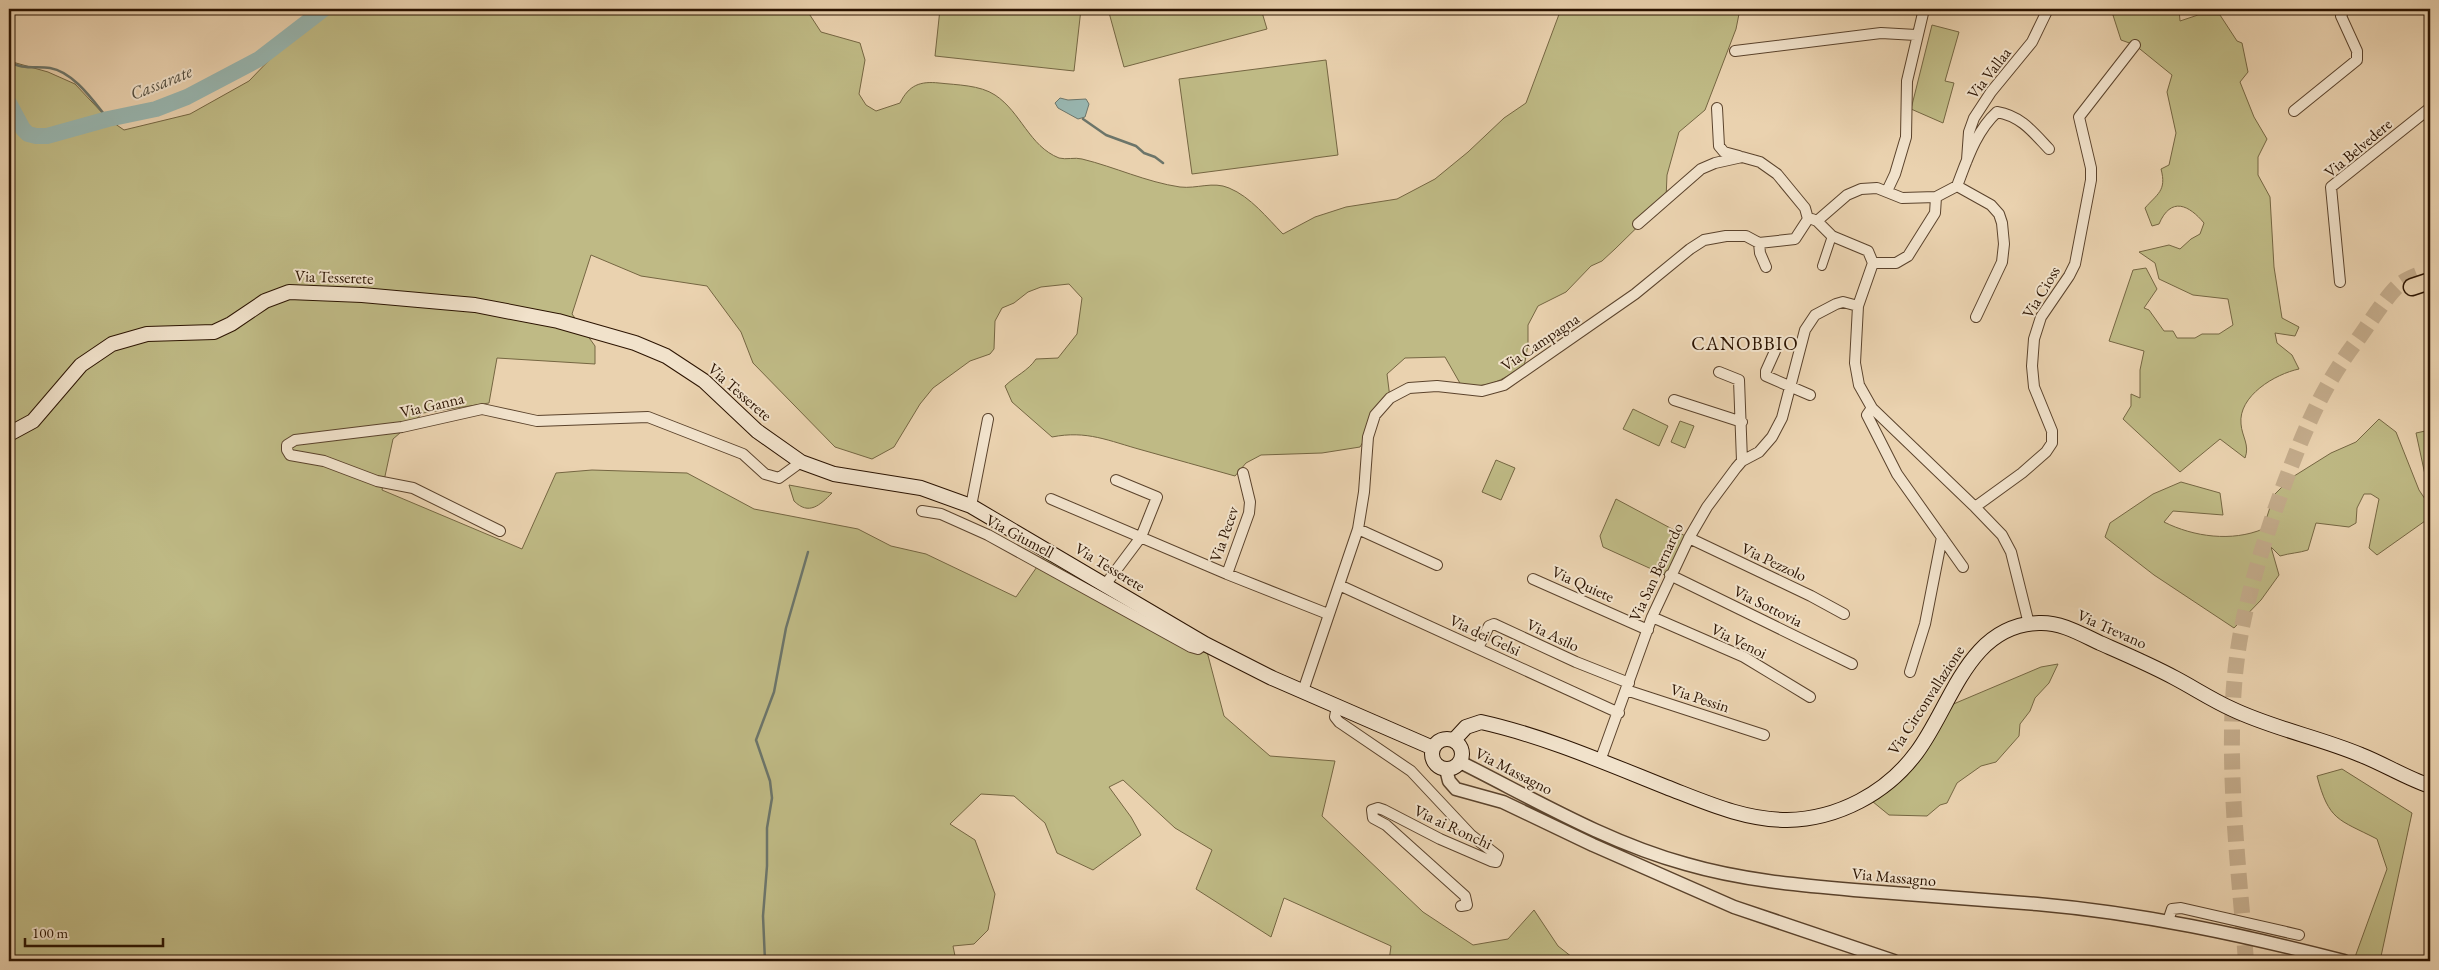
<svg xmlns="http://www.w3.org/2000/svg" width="2439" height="970" font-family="'EB Garamond',serif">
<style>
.green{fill:#bfba85;stroke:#756642}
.water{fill:#98b6b0;stroke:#6c756a}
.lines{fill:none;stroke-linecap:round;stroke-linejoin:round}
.stream{stroke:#6c756a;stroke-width:2.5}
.river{stroke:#98b6b0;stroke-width:16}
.trunk-tunnel{stroke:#c4ac8c;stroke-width:16;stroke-dasharray:16 8;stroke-linecap:butt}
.pedestrian-casing{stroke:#5b432c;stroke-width:10}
.minor-casing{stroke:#5b432c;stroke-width:12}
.tertiary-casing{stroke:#5b432c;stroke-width:15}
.secondary-casing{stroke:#2b1300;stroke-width:16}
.trunk-casing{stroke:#2b1300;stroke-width:19}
.pedestrian{stroke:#f1e2cb;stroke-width:8}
.minor{stroke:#f1e2cb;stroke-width:10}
.tertiary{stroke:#f1e2cb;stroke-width:12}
.secondary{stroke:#f1e2cb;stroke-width:14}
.trunk{stroke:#ead2af;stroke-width:16}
.labels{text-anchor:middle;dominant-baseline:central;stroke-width:4;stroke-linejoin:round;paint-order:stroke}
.street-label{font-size:16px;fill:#2b1300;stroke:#f1e2cb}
.water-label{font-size:18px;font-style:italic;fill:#514c3e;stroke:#f1e2cb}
.quarter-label{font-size:19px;letter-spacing:1px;fill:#2b1300;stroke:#f1e2cb}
</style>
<rect width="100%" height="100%" fill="#ead2af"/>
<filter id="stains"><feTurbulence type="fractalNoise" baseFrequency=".004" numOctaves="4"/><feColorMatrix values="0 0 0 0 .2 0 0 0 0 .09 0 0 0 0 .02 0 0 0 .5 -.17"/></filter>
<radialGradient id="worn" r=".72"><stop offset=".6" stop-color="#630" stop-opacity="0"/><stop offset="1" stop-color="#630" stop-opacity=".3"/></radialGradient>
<!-- green -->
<path class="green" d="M 332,9 L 806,9 L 821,32 L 860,43 L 865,60 L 859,94 L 866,105 L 876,111 L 900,103 C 909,85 920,81 939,83 C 957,85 980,85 995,95 C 1021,112 1029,146 1059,158 C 1066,160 1075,157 1082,159 C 1115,167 1146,182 1180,187 C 1197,189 1213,181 1229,188 C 1251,197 1267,218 1283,234 L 1315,217 L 1346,207 L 1397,199 L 1435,179 L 1468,152 L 1504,118 L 1526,103 L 1561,9 L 1740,9 L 1736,29 L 1705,110 L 1679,132 L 1667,175 L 1666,199 L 1615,249 L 1602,261 L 1591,266 L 1566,292 L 1538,306 L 1528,325 L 1528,345 L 1524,367 C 1498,381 1492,388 1461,385 L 1445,357 L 1405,358 L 1387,374 L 1390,398 L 1360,447 L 1322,453 L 1261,455 L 1246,463 L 1235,476 C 1204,467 1173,459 1142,450 C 1109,441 1087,430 1052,437 L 1012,402 L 1005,386 C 1015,376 1028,371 1036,359 L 1058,358 L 1077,334 L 1082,298 L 1069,284 L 1041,287 L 1028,292 L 1014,303 L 1002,308 L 995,321 L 994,349 L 990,354 L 970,361 L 933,388 L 920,404 L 894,447 L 872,459 L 835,447 L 753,363 L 741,332 L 707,286 L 641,276 L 591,255 L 572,314 L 595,346 L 595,364 L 497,358 L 489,403 L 423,413 L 393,439 L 382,490 L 522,549 L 556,473 L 592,470 L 687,473 L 754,509 L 858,529 L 891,546 L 926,554 L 1016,597 L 1048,551 L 1205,644 L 1224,716 L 1270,756 L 1335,761 L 1322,816 L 1423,912 L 1473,945 L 1508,939 L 1534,910 L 1558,946 L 1577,961 L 1389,961 L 1391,946 L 1284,898 L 1271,937 L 1196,889 L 1212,850 L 1175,828 L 1123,780 L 1109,787 L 1131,817 L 1141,835 L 1093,870 L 1057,853 L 1045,823 L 1014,796 L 981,794 L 950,824 L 975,840 L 995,894 L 988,930 L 974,944 L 953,946 L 956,961 L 9,961 L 9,61 L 48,72 L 75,84 L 108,119 L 124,130 L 190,114 L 249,81 L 276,53 Z
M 940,9 L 1081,9 L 1074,71 L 935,56 Z
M 1108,9 L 1261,9 L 1267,29 L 1124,67 Z
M 2111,9 L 2179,9 L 2180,21 L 2198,15 L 2220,15 L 2237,41 L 2242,43 L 2248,72 L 2240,82 L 2254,117 L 2267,139 L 2258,157 L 2258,175 L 2270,197 L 2274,267 L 2282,318 L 2299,327 L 2295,336 L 2275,333 L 2277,343 L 2292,355 L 2299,369 C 2275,374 2238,396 2241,424 C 2242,437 2250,445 2245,458 L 2220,439 L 2180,472 L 2123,419 L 2131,406 L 2131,394 L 2140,398 L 2140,370 L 2144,351 L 2109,341 L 2133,270 L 2146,268 L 2157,289 L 2144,308 L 2149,310 L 2164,331 L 2173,331 L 2177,338 L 2195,338 L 2202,334 L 2219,334 L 2233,325 L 2228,299 L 2193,295 L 2159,279 L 2155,263 L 2139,252 L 2169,245 L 2180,249 L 2191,239 L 2200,234 L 2204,223 C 2189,205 2171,196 2159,224 L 2152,226 L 2145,208 C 2157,194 2167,191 2161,169 L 2169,165 L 2176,133 L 2167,92 L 2172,75 L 2135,45 L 2121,40 Z
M 1932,25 L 1959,32 L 1945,81 L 1954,83 L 1943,123 L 1911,109 Z
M 1326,60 L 1338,155 L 1192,174 L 1179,79 Z
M 1633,409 L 1668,426 L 1659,446 L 1623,429 Z
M 2379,419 L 2396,432 L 2419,490 L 2427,502 L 2430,502 L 2430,520 L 2425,521 L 2377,555 L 2369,548 L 2379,499 L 2371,494 L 2364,494 L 2357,508 L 2356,523 L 2349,527 L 2316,523 L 2308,550 C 2299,553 2290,553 2280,556 L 2271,547 L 2279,575 L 2261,600 L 2234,628 L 2154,575 L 2105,537 L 2110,523 L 2153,494 L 2181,482 L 2220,493 L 2223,515 L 2173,511 L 2164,522 C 2194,537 2232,542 2263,529 L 2274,495 L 2291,478 L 2331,453 L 2356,442 Z
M 1680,421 L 1694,426 L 1685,448 L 1671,442 Z
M 2430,430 L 2430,498 L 2416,433 Z
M 1496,460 L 1515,468 L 1501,500 L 1482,492 Z
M 789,485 L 832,493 C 820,505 809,516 794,501 Z
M 1616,499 L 1689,538 L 1669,577 L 1603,547 L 1600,536 Z
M 2058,664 L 2049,683 L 2035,698 L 2030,711 L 2020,724 L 2019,736 L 1996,762 L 1981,766 L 1957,783 L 1947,803 L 1940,805 L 1927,816 L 1889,815 L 1867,797 L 1884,786 L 1944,708 L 2041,667 Z
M 2342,769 L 2412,813 L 2380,961 L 2355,957 L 2387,869 L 2377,839 C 2338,819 2329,821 2317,776 Z"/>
<!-- water -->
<path class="water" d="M 1060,98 L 1068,100 L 1086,99 L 1089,104 L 1085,117 L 1078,119 L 1058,108 L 1055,103 Z"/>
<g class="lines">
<!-- stream -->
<path class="stream" d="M 9,61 C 20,70 37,66 50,68 C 74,72 94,102 108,119
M 1083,119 L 1106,135 L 1136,146 L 1144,153 L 1155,157 L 1163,163
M 765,961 L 763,916 L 767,866 L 767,828 L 772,798 L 770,781 L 756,740 L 774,692 L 786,628 L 808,552"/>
<!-- river -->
<path class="river" d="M 9,103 L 23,129 L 28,134 L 36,136 L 47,136 L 108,119 L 156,109 L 187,97 L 259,59 L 324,9"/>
<!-- trunk-tunnel -->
<path class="trunk-tunnel" d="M 2246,961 C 2238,855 2221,732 2242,627 C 2252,578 2268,529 2285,482 C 2305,429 2322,387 2356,342 C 2367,327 2387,295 2399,285 C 2406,279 2415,276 2423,273"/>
<defs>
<path id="pedestrian" d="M 1822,266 L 1832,236"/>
<path id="minor" d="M 1735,51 L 1881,33 L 1916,35
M 1717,108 L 1719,146 L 1724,152 L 1739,156
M 2294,111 L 2357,60 L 2357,51 L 2341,16 L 2344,9
M 1967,160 L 1969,132 L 1974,118 L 1991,92 L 2032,42 L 2048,9
M 1957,186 C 1967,160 1976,131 1997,112 C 2021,116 2033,132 2049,149
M 1887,191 L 1895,174 L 1906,137 L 1907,81 L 1924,9
M 1812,219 L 1817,221 L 1832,236 L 1868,251 L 1873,263
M 1817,221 L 1847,195 L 1861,189 L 1877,188 L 1902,198 L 1936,197 L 1957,186 L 1991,205 L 1999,214 L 2002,223 L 2004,244 L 2002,262 L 1976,317
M 1638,224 L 1701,169 L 1715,163 L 1742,157 L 1760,162 L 1777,174 L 1805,208 L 1808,219
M 1759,243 L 1760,253 L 1766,267
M 1873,263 L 1858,306 L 1855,363 L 1859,385 L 1872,408 L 1975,507 L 2002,535 L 2011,552 L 2029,624
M 1873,263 L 1896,263 L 1908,256 L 1935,213 L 1936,197
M 2340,282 L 2331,187 L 2430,108
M 1775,351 L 1766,371 L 1766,376 L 1810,395
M 1719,372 L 1739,380 L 1742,461
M 1674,400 L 1742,422
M 1872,408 L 1867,415 L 1897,474 L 1963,567
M 1051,499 L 1227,574 L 1249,513 L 1250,502 L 1243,473
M 971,506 L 988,419
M 1975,507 L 2022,473 L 2046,452 L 2052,443 L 2052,431 L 2034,387 L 2032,366 L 2034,339 L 2041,317 L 2069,276 L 2075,264 L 2091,180 L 2091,168 L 2079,117 L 2135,45
M 922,511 L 941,514 L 988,535 L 1191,647 L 1198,649 L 1205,644
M 1358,529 L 1437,565
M 500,531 L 413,488 L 377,481 L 324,461 L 290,455 L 287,450 L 287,445 L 295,440 L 402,427 L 482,409 L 537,421 L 648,417 L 743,454 L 765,474 L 779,478 L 801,462
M 1689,538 L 1811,596 L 1844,614
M 1227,574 L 1328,614
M 1670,575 L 1852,664
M 1533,579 L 1648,630
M 1105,585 L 1141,537 L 1157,497 L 1116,480
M 1339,585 L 1619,713
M 1652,617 L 1744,657 L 1810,697
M 1478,648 L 1489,626 L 1494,624 L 1576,662 L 1629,683
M 1910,672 L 1925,624 L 1942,537
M 1626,690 L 1764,735
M 1303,691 L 1358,529 L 1364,492 L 1368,437 L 1375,415 L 1390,398 L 1409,388 L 1437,386 L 1482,391 L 1504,385 L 1635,294 L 1690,249 L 1704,240 L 1726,236 L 1746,236 L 1759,243 L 1795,239 L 1808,219
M 1337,706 L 1335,717 L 1339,722 L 1411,771 L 1471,835 L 1498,856 L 1496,862 L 1491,861 L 1440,839 L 1384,810 L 1378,808 L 1372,810 L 1373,818 L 1386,825 L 1465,896 L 1467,905 L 1461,906
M 1600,761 L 1652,617 L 1689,538 L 1707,507 L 1736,468 L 1742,461 L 1759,452 L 1772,437 L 1782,418 L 1805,330 L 1815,315 L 1836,304 L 1843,302 L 1858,306
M 2168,921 L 2172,909 L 2181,908 L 2299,935"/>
<path id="tertiary" d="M 1460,762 C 1534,799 1606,842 1686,864 C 1741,880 1797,885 1854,890 C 1915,895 1976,899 2037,904 C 2141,913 2243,935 2344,961
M 1446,769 L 1449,781 L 1456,789 L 1503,802 L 1593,845 L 1734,907 L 1894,961"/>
<path id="secondary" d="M 9,434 L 33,421 L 81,365 L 112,344 L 147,334 L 214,332 L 231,324 L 265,301 L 289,292 L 362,295 L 475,305 L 558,321 L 635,343 L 666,356 L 704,381 L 757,431 L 801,462 L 834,474 L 921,488 L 971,506 L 1205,644 L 1272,678 L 1433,748
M1432 754a15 15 0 1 1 30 0a15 15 0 1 1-30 0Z
M 1454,740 L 1466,727 L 1481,722 C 1544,736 1606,763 1666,787 C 1705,802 1744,820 1787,820 C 1838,819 1887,793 1917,752 C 1952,705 1968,625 2039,623 C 2061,622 2081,634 2100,643 C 2125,654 2151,665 2175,678 C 2194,688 2212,700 2232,709 C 2274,729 2318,737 2361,755 C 2384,764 2406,778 2430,786"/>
<path id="trunk" d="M 2412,287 L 2430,281"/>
</defs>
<!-- pedestrian casing -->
<use href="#pedestrian" class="pedestrian-casing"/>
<!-- minor casing -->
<use href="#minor" class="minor-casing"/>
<!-- tertiary casing -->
<use href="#tertiary" class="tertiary-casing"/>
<!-- secondary casing -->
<use href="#secondary" class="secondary-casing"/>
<!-- trunk casing -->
<use href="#trunk" class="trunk-casing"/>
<!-- pedestrian -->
<use href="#pedestrian" class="pedestrian"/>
<!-- minor -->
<use href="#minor" class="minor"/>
<!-- tertiary -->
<use href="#tertiary" class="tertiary"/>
<!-- secondary -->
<use href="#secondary" class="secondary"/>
<!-- trunk -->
<use href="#trunk" class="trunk"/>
</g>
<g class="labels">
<!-- street labels -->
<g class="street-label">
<text transform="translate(1989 73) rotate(-52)">Via Vallaa</text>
<text transform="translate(2358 148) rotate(-40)">Via Belvedere</text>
<text transform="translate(334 277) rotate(2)">Via Tesserete</text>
<text transform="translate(2041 292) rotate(-59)">Via Cioss</text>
<text transform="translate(1540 342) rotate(-34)">Via Campagna</text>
<text transform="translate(740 392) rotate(41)">Via Tesserete</text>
<text transform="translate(432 405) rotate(-13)">Via Ganna</text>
<text transform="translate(1224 534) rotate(-71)">Via Pecev</text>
<text transform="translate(1020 536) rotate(28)">Via Giumell</text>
<text transform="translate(1774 562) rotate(25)">Via Pezzolo</text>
<text transform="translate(1110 567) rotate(31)">Via Tesserete</text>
<text transform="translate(1656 572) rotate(-65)">Via San Bernardo</text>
<text transform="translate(1583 584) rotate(24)">Via Quiete</text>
<text transform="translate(1768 606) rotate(26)">Via Sottovia</text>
<text transform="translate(2112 629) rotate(24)">Via Trevano</text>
<text transform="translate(1485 635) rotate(25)">Via dei Gelsi</text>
<text transform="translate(1553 635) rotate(25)">Via Asilo</text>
<text transform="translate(1739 641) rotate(26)">Via Venoi</text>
<text transform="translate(1700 698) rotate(18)">Via Pessin</text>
<text transform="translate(1926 700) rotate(-57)">Via Circonvallazione</text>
<text transform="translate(1514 771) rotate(27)">Via Massagno</text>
<text transform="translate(1453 827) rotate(25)">Via ai Ronchi</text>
<text transform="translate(1894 877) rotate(5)">Via Massagno</text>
</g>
<!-- water labels -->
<g class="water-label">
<text transform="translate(161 82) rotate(-22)">Cassarate</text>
</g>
<!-- quarter labels -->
<g class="quarter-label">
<text x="1745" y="343">CANOBBIO</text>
</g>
</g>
<!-- margin -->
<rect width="2439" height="970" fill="none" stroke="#ead2af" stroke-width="30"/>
<rect x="10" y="10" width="2419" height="950" fill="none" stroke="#2b1300" stroke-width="2.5"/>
<rect x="15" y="15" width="2409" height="940" fill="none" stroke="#2b1300"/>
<!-- scale -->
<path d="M25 938v8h138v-8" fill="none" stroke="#2b1300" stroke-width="2.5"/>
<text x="32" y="938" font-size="15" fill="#2b1300" stroke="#f1e2cb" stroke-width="4" paint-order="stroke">100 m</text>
<rect width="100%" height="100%" filter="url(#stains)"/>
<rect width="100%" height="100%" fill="url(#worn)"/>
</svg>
